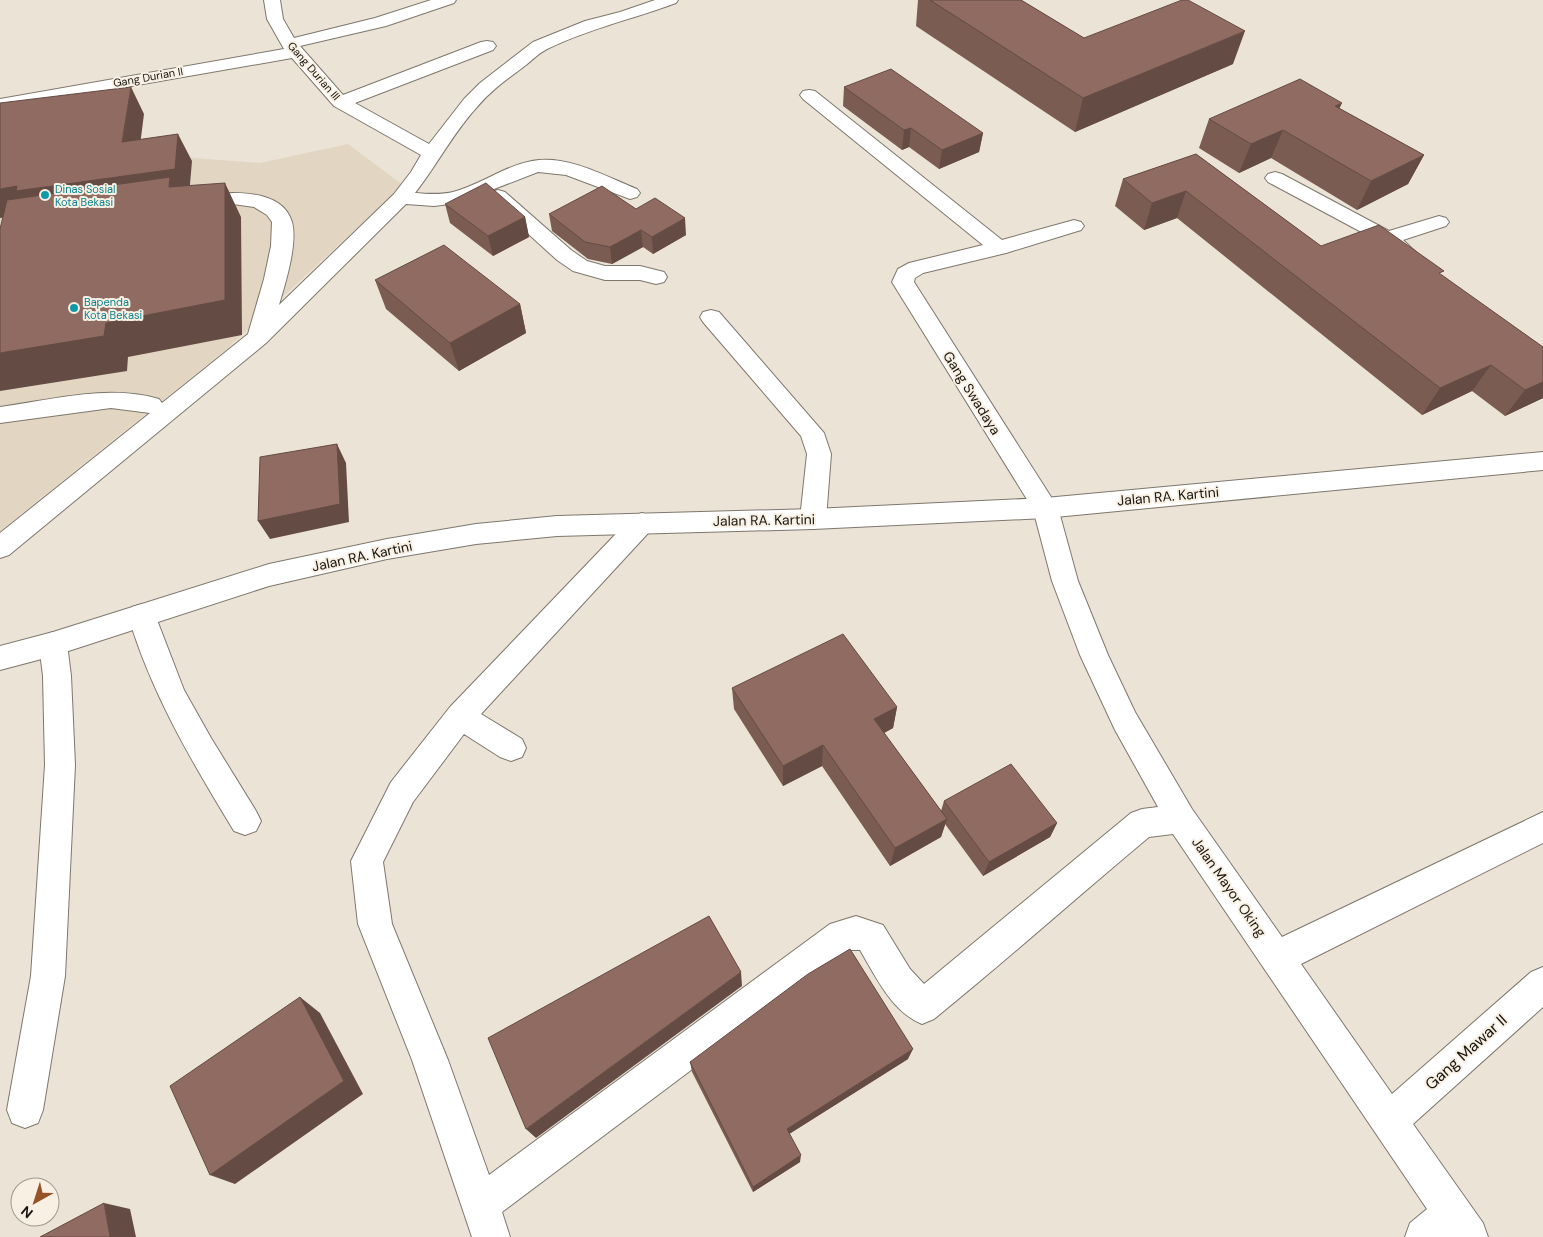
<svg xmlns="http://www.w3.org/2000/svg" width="1543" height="1237" font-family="'DM Sans',sans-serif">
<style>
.built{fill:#e2d6c3}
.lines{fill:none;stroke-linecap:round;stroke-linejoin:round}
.minor-casing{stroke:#7e776c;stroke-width:2}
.major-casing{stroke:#7e776c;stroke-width:2}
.minor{fill:#fff;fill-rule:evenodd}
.major{fill:#fff;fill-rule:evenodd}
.wall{fill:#7b5c53}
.shaded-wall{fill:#644b44}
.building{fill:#8f6b61;stroke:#644b44}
.culture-dot{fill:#0f9aa8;stroke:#f9f0e4;stroke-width:2}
.labels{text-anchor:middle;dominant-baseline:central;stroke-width:4;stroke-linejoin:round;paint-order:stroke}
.far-street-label{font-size:11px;fill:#191612;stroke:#f9f0e4}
.far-culture-label{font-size:11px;fill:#0d838f;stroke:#f9f0e4;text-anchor:start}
.street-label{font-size:14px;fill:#191612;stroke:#f9f0e4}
.near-street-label{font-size:16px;fill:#191612;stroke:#f9f0e4}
</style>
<rect width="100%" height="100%" fill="#ece3d7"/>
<!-- built -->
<path class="built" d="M 348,144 L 403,185 L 228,348 L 0,531 L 0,176 L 155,155 L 260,163 Z"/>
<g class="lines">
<defs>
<path id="minor" d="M 264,0 L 280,0 L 283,19 L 294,38 L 375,18 L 431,0 L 456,0 L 454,3 L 386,26 L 300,46 L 343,95 L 481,42 L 487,41 L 493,42 L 496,46 L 493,50 L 355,103 L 429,144 L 464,99 L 480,83 L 533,42 L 585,21 L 620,12 L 655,0 L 678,0 L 676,3 C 633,19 588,29 547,49 C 539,53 532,60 526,65 C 509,78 491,90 477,107 C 453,133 437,165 415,193 C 427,194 441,195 453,192 C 483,184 508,163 539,160 C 572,157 607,177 637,189 L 640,193 L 637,197 L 630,199 L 566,175 L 538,172 L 458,203 L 434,206 L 406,204 L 266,343 L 9,555 L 0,558 L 0,533 L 150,413 L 111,408 L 0,423 L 0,407 C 52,400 108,384 159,399 L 162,403 L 248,334 L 264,279 L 271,246 L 272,222 L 267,215 L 254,207 L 233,204 L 195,209 L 188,207 L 185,203 L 188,199 C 216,192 281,184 292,222 C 298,244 285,284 279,305 L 394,194 L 411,172 L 421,155 L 334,106 L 292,58 L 0,109 L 0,99 L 284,49 L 267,19 Z
M 809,90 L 815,91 L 1002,240 L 1074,220 L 1081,222 L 1084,226 L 1081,230 L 1006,253 L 923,273 L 915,278 L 914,282 L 1058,508 L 1078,581 L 1108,655 L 1135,712 L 1192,809 L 1282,937 L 1543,812 L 1543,843 L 1301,964 L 1392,1094 L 1531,972 L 1543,967 L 1543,1007 L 1413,1124 L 1483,1223 L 1488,1237 L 1405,1237 L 1410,1223 L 1427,1209 L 1173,834 L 1149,837 C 1077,897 1007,960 934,1019 L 922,1024 C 892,1012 876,977 860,950 L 851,950 L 502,1212 L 510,1237 L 472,1237 L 412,1060 L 358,924 L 351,861 L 391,782 L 450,707 L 633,516 L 642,513 L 651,516 L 655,523 L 651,530 L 481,714 L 522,739 L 526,748 L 522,757 L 511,761 L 500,757 L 464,734 L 413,802 L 383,862 L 392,924 L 448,1060 L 489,1175 L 830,924 L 856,916 L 883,925 L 910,969 L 924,984 L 1131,813 L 1142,809 L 1158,807 L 1115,730 L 1080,655 L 1052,581 L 1033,509 L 892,282 L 898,269 L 909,263 L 983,245 L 803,99 L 800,95 L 803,91 Z
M 1275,172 L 1282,174 L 1389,231 L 1439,216 L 1446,218 L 1449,222 L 1446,226 L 1403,240 L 1420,256 L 1417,261 L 1410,263 L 1403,261 L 1380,242 L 1268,182 L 1265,178 L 1268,174 Z
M 498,190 L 505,192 L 571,250 L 587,261 L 605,266 L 640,266 L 664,272 L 667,277 L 664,282 L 656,284 L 640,280 L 605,280 L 573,271 L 557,260 L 491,200 L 488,196 L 491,192 Z
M 711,310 L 719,312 L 824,433 L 831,454 L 826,519 L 822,526 L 813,529 L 804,526 L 800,519 L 807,454 L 801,436 L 703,322 L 700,317 L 703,312 Z
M 142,604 L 152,607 L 184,690 L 211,738 L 256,811 L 261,821 L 256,831 L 245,835 L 234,831 C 192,762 151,693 128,615 L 132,607 Z
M 53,632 L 63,636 L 67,644 L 71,676 L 75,765 L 65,976 L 43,1110 L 38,1123 L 25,1128 L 12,1123 L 7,1110 L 31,976 L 45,765 L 43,676 L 39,644 L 43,636 Z"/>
<path id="major" d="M 1543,452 L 1543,470 L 1045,518 L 813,529 L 557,536 L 476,544 L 387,559 L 269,586 L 53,656 L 0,670 L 0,646 L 53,632 L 269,564 L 387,539 L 476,524 L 557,516 L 813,509 L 1045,498 Z"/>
</defs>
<!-- minor casing -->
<use href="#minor" class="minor-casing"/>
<!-- major casing -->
<use href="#major" class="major-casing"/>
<!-- minor -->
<use href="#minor" class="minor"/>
<!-- major -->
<use href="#major" class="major"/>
</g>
<!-- wall -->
<path class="wall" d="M 918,0 L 1021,0 L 1084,38 L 1233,64 L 1075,132 L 916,26 Z
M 844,87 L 983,133 L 979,152 L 939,169 L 909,147 L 902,150 L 843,106 Z
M 1339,108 L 1424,155 L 1408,184 L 1357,210 L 1271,158 L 1239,173 L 1199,148 L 1209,119 Z
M 1196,154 L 1321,246 L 1441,275 L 1543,347 L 1543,398 L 1505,416 L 1472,391 L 1422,415 L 1177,218 L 1144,230 L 1115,206 L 1123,179 Z
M 445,204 L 525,217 L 529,237 L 493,256 L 450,223 Z
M 636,209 L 686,235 L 653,254 L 643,247 L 612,264 L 588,259 L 552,231 L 549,214 Z
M 375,280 L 520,304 L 526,333 L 459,371 L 386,309 Z
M 732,688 L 897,707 L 893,728 L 884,733 L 941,811 L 944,801 L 1057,823 L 1050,837 L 983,876 L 945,824 L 941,837 L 890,866 L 822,766 L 783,786 L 734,709 Z
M 908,1059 L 789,1134 L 800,1162 L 753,1192 L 692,1072 L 690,1062 Z"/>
<!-- shaded-wall -->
<path class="shaded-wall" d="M 1245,31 L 1233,64 L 1075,132 L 1083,98 Z
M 131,87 L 144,114 L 137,169 L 122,142 Z
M 1342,103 L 1329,131 L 1335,106 Z
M 911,128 L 909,147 L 902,150 L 904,130 Z
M 1283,130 L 1271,158 L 1239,173 L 1251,144 Z
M 983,133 L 979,152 L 939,169 L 942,150 Z
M 178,134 L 192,161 L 189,196 L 0,218 L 0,189 Z
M 1424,155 L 1408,184 L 1357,210 L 1371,181 Z
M 225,183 L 241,217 L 242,335 L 128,357 L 127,371 L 0,391 L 0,353 L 106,323 Z
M 1186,191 L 1177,218 L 1144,230 L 1152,203 Z
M 525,217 L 529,237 L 493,256 L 488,236 Z
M 685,218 L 686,235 L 653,254 L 652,237 Z
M 641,230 L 643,247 L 612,264 L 610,247 Z
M 520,304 L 526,333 L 459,371 L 450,343 Z
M 1491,365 L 1472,391 L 1422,415 L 1440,388 Z
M 1543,382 L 1543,398 L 1505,416 L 1525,390 Z
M 337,444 L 346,463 L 349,522 L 270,539 L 258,521 Z
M 897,707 L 893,728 L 871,740 L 874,719 Z
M 823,745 L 822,766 L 783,786 L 783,766 Z
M 947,819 L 941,837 L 890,866 L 895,848 Z
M 1057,823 L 1050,837 L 983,876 L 989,862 Z
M 741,972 L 742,986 L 536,1138 L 526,1129 Z
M 300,997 L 320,1013 L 363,1094 L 235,1184 L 210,1175 Z
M 913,1049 L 908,1059 L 786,1136 L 787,1129 Z
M 801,1155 L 800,1162 L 753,1192 L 753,1187 Z
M 104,1203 L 130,1209 L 136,1237 L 110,1237 Z"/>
<!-- building -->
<path class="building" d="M 930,0 L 1021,0 L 1084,38 L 1182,0 L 1188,0 L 1245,31 L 1083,98 Z
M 891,69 L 983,133 L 942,150 L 911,128 L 904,130 L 844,87 Z
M 1300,79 L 1342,103 L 1335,106 L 1424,155 L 1371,181 L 1283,130 L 1251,144 L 1209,119 Z
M 131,87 L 122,142 L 178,134 L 175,169 L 16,191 L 17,186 L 0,189 L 0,103 Z
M 1196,154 L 1321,246 L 1379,225 L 1444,271 L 1439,273 L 1543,347 L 1543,382 L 1525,390 L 1491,365 L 1440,388 L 1186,191 L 1152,203 L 1123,179 Z
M 170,177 L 169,187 L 225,183 L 225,300 L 106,323 L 104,336 L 0,353 L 0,229 L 7,200 Z
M 486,183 L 525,217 L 488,236 L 445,204 Z
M 602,186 L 636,209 L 655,198 L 685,218 L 652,237 L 641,230 L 610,247 L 585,242 L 549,214 Z
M 444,245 L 520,304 L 450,343 L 375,280 Z
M 337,444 L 340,504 L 258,521 L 260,457 Z
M 843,634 L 897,707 L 874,719 L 947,819 L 895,848 L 823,745 L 783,766 L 732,688 Z
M 1011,764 L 1057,823 L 989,862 L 944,801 Z
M 709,916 L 741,972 L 526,1129 L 488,1038 Z
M 850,949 L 913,1049 L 787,1129 L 801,1155 L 753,1187 L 690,1062 L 808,974 Z
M 300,997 L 344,1081 L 210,1175 L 170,1086 Z
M 104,1203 L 110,1237 L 40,1237 Z"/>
<!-- markers -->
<g class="culture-dot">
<circle cx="45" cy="195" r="5"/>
<circle cx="74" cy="308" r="5"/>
</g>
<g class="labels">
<!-- far-street labels -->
<g class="far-street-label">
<text transform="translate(314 71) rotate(49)">Gang Durian III</text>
<text transform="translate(148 77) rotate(-10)">Gang Durian II</text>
</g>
<!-- far-culture labels -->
<g class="far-culture-label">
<text x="55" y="189">Dinas Sosial<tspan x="55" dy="13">Kota Bekasi</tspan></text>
<text x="84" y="302">Bapenda<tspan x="84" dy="13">Kota Bekasi</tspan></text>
</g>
<!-- street labels -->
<g class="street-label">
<text transform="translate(972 393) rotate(58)">Gang Swadaya</text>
<text transform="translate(1168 496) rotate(-5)">Jalan RA. Kartini</text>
<text transform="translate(764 520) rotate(-1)">Jalan RA. Kartini</text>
<text transform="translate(362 556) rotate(-12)">Jalan RA. Kartini</text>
<text transform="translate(1229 887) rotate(55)">Jalan Mayor Oking</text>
</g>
<!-- near-street labels -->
<g class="near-street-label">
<text transform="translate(1466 1052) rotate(-42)">Gang Mawar II</text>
</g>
</g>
<!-- north arrow -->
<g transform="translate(35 1202) rotate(219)"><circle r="24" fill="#f9f0e4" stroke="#9f9990"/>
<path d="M0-4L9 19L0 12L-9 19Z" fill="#975227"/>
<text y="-8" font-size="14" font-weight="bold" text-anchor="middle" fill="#191612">N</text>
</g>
</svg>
